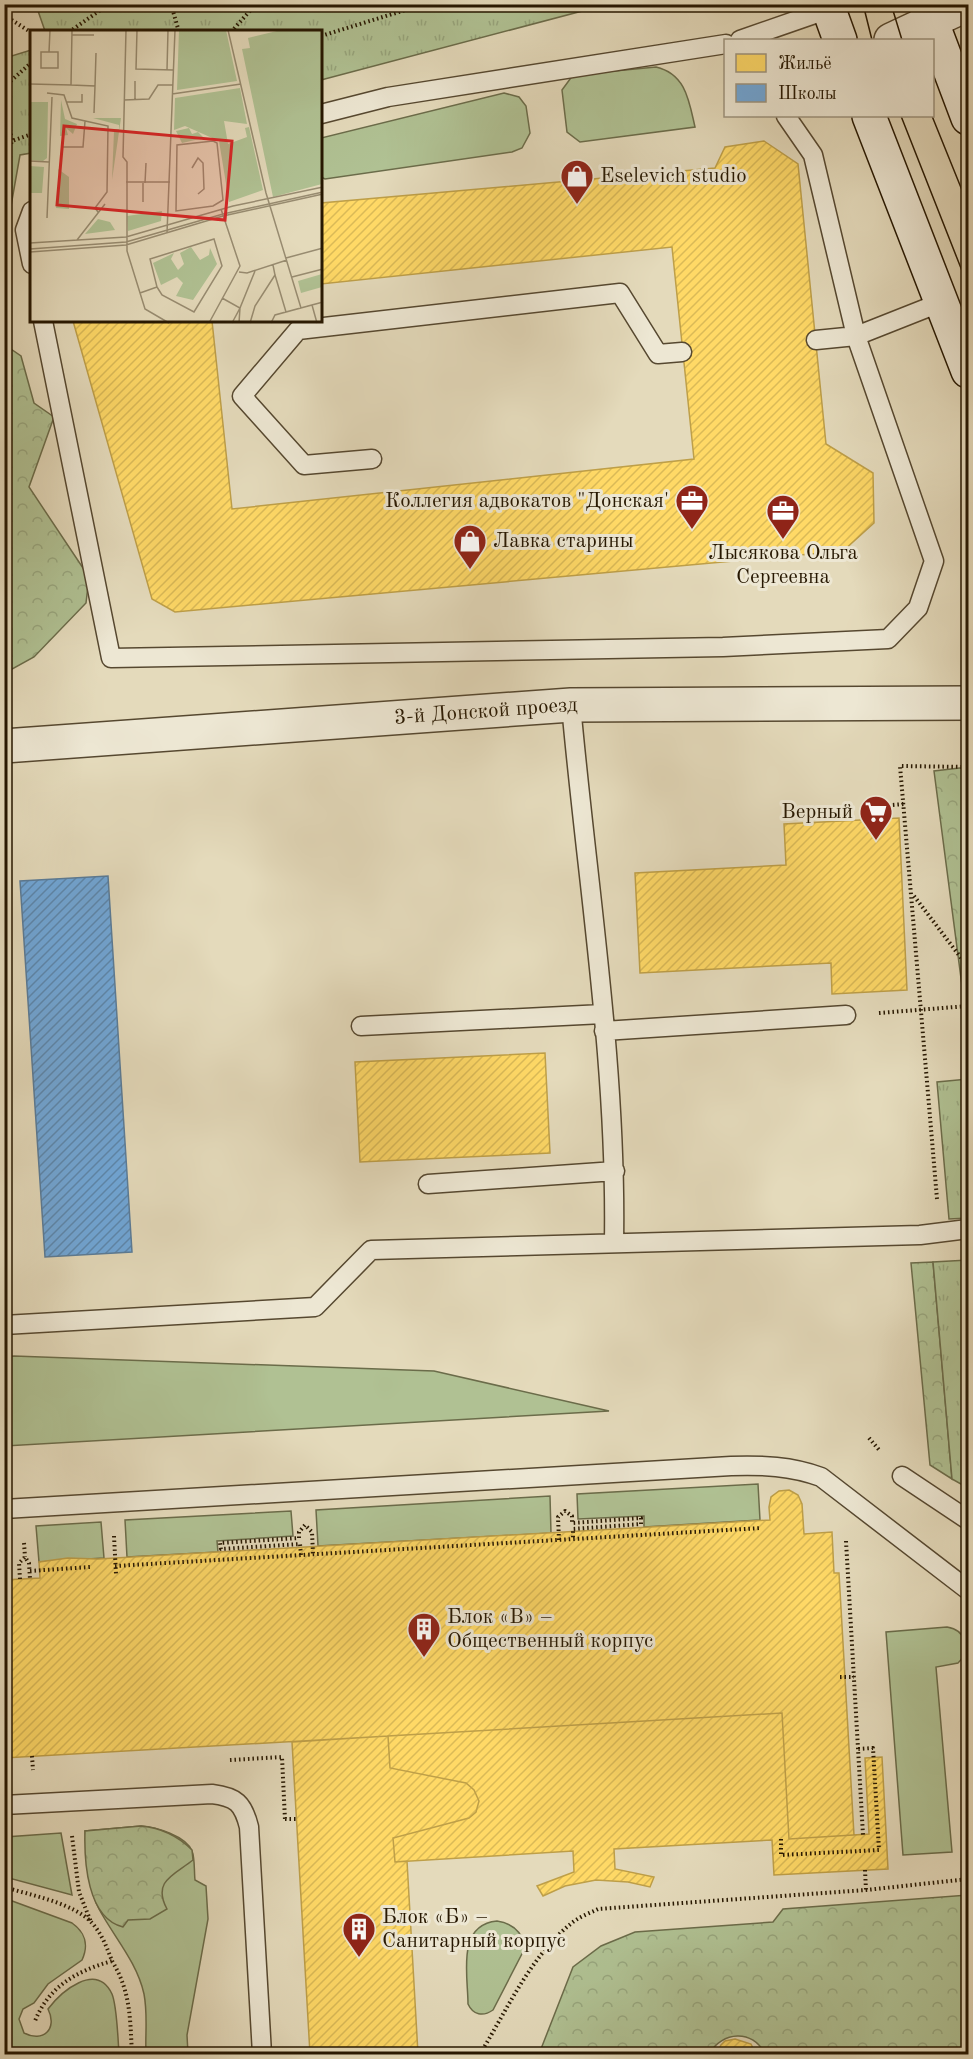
<svg xmlns="http://www.w3.org/2000/svg" width="973" height="2059" font-family="'Old Standard TT',serif">
<style>
.grass{fill:#b0c193;stroke:#6b6c4a;stroke-width:1.5}
.forest{fill:url(#forest-crowns);stroke:#6b6c4a;stroke-width:1.5}
.park{fill:url(#park-tufts);stroke:#6b6c4a;stroke-width:1.5}
.homes{fill:url(#homes-hatch);stroke:#be9f48;stroke-width:1.5}
.schools{fill:url(#schools-hatch);stroke:#597c9a;stroke-width:1.5}
.lines{fill:none;stroke-linecap:round;stroke-linejoin:round}
.service-casing{stroke:#564830;stroke-width:21}
.minor-casing{stroke:#564830;stroke-width:36}
.secondary-casing{stroke:#261701;stroke-width:36}
.path{stroke:#261701;stroke-width:4;stroke-dasharray:1.5 3;stroke-linecap:butt}
.service{stroke:#ede7d3;stroke-width:18}
.minor{stroke:#ede7d3;stroke-width:33}
.secondary{stroke:#ede7d3;stroke-width:33}
.tram{stroke:#261701;stroke-width:1.5}
.labels{text-anchor:middle;dominant-baseline:central;stroke-width:6;stroke-linejoin:round;paint-order:stroke}
.poi-label{font-size:21px;fill:#261701;stroke:#ede7d3;text-anchor:start}
.street-label{font-size:21px;fill:#261701;stroke:#ede7d3}
.inset-road{fill:none;stroke:#988c71;stroke-width:1.5}
.view{fill:#d62828;fill-opacity:0.15;stroke:#d62828;stroke-width:3}
.inset-edge{fill:none;stroke:#261701;stroke-width:3}
</style>
<defs>
<pattern id="forest-crowns" width="20" height="18" patternUnits="userSpaceOnUse" patternTransform="scale(1.5)"><rect width="20" height="18" fill="#b0c193"/><path d="M2 6a3 3 0 1 1 6 0M12 15a3 3 0 1 1 6 0" fill="none" stroke="#97a57d"/></pattern>
<pattern id="park-tufts" width="24" height="20" patternUnits="userSpaceOnUse" patternTransform="scale(1.5)"><rect width="24" height="20" fill="#b0c193"/><path d="M3 7l-1-3M5 7V3M7 7l1-3M15 17l-1-3M17 17v-4M19 17l1-3" fill="none" stroke="#97a57d"/></pattern>
<pattern id="homes-hatch" width="6" height="6" patternUnits="userSpaceOnUse" patternTransform="scale(1.5)"><rect width="6" height="6" fill="#ffd966"/><path d="M-1 1l2-2M0 6l6-6M5 7l2-2" fill="none" stroke="#daba57"/></pattern>
<pattern id="schools-hatch" width="6" height="6" patternUnits="userSpaceOnUse" patternTransform="scale(1.5)"><rect width="6" height="6" fill="#6fa8dc"/><path d="M-1 1l2-2M0 6l6-6M5 7l2-2" fill="none" stroke="#5b88b0"/></pattern>
</defs>
<rect width="100%" height="100%" fill="#e4dabb"/>
<filter id="stains"><feTurbulence type="fractalNoise" baseFrequency=".00333" numOctaves="4"/><feColorMatrix values="0 0 0 0 .2 0 0 0 0 .09 0 0 0 0 .02 0 0 0 .5 -.17"/></filter>
<radialGradient id="worn" r=".72"><stop offset=".6" stop-color="#630" stop-opacity="0"/><stop offset="1" stop-color="#630" stop-opacity=".3"/></radialGradient>
<!-- grass -->
<path class="grass" d="M 656,67 C 686,74 689,101 695,127 L 580,142 L 567,132 L 562,90 L 573,75 Z
M 504,93 L 519,97 L 526,106 L 530,133 L 522,148 L 512,152 L 325,179 L 321,177 L 321,138 Z
M 14,1356 L 434,1371 L 609,1411 L 5,1446 L 5,1357 Z
M 758,1484 L 760,1520 L 644,1527 L 644,1516 L 578,1519 L 577,1494 Z
M 550,1496 L 551,1533 L 318,1546 L 316,1510 Z
M 291,1511 L 293,1536 L 217,1541 L 218,1552 L 127,1557 L 125,1520 Z
M 101,1522 L 104,1558 L 39,1562 L 36,1526 Z
M 947,1627 C 966,1630 972,1650 958,1663 L 936,1667 L 952,1852 L 903,1855 L 886,1632 Z
M 141,1826 C 156,1827 186,1836 192,1851 C 195,1858 194,1871 195,1880 L 206,1886 L 208,1919 L 187,2035 L 188,2054 L 146,2054 C 145,2034 148,2015 144,1994 C 137,1962 114,1937 99,1909 C 87,1886 88,1856 85,1831 Z
M 61,1833 L 72,1895 L 5,1877 L 5,1837 Z
M 4,1898 L 72,1923 C 85,1932 89,1945 82,1960 L 48,1984 L 34,2003 L 23,2009 L 19,2019 L 24,2033 C 43,2043 58,2029 48,2009 C 61,1992 96,1961 112,1994 C 117,2006 118,2040 119,2054 L 5,2054 Z
M 497,1921 C 512,1923 521,1931 526,1946 L 493,2010 C 483,2017 473,2015 468,2004 C 468,1975 456,1925 497,1921 Z"/>
<!-- forest -->
<path class="forest" d="M 5,345 L 21,356 L 34,403 L 54,417 L 29,487 L 89,577 L 86,603 L 34,657 L 5,673 Z
M 968,767 L 968,1032 L 934,771 Z
M 933,1262 L 952,1479 L 930,1465 L 911,1263 Z
M 141,1826 C 162,1828 178,1836 192,1850 L 193,1860 C 174,1875 152,1881 167,1909 L 150,1919 L 128,1920 L 123,1927 C 87,1918 84,1861 85,1831 Z
M 968,1895 L 968,2054 L 765,2054 C 753,2029 722,2031 709,2054 L 539,2054 L 573,1967 L 601,1946 L 635,1932 L 773,1922 L 783,1909 Z"/>
<!-- park -->
<path class="park" d="M 36,5 L 36,4 L 605,5 L 321,80 L 321,32 L 45,31 Z
M 31,50 L 31,153 L 20,155 L 11,206 L 5,223 L 5,58 Z
M 968,1079 L 968,1218 L 949,1219 L 937,1082 Z
M 968,1260 L 968,1488 L 952,1479 L 933,1262 Z"/>
<!-- homes -->
<path class="homes" d="M 764,141 L 798,164 L 826,444 L 873,473 L 874,523 L 843,551 L 175,612 L 152,599 L 73,321 L 212,321 L 232,509 L 694,459 L 672,247 L 321,284 L 321,203 L 715,168 L 725,147 Z
M 899,818 L 907,990 L 832,994 L 831,963 L 640,973 L 635,873 L 786,865 L 784,824 Z
M 545,1053 L 550,1153 L 360,1162 L 355,1062 Z
M 789,1490 L 798,1495 L 802,1504 L 804,1534 L 832,1532 L 834,1573 L 839,1573 L 854,1835 L 869,1834 L 865,1758 L 882,1757 L 888,1869 L 774,1875 L 772,1840 L 614,1849 L 615,1869 L 654,1877 L 650,1887 L 628,1882 L 596,1880 L 565,1886 L 543,1896 L 537,1886 L 574,1872 L 573,1851 L 395,1862 L 393,1838 L 469,1818 L 476,1812 L 479,1801 L 474,1790 L 466,1783 L 390,1768 L 388,1736 L 4,1758 L 4,1580 L 40,1578 L 39,1562 L 68,1558 L 98,1559 L 770,1520 L 769,1507 L 771,1497 L 779,1491 Z
M 782,1713 L 789,1839 L 869,1834 L 865,1758 L 882,1757 L 888,1869 L 774,1875 L 772,1840 L 614,1849 L 615,1869 L 654,1877 L 650,1887 L 628,1882 L 596,1880 L 565,1886 L 543,1896 L 537,1886 L 574,1872 L 573,1851 L 395,1862 L 393,1838 L 469,1818 L 476,1812 L 479,1801 L 474,1790 L 466,1783 L 390,1768 L 388,1736 Z
M 388,1736 L 390,1768 L 466,1783 L 474,1790 L 479,1801 L 476,1812 L 469,1818 L 393,1838 L 395,1862 L 407,1861 L 418,2054 L 310,2054 L 292,1742 Z
M 735,2039 L 751,2044 L 756,2054 L 716,2054 L 721,2045 L 725,2041 Z"/>
<!-- schools -->
<path class="schools" d="M 108,876 L 132,1252 L 45,1257 L 20,881 Z"/>
<g class="lines">
<defs>
<path id="service" d="M 740,40 L 829,9
M 321,114 L 388,97 L 726,44
M 32,211 L 25,230 L 32,264
M 43,321 L 111,658 L 723,647 L 888,639 L 918,608 L 934,561 L 856,336 L 813,155 L 786,116
M 816,340 L 856,336 L 942,302
M 372,459 L 304,465 L 242,396 L 298,330 L 620,293 L 658,354 L 682,352
M 571,705 C 587,883 617,1063 614,1242
M 361,1026 L 603,1014
M 604,1031 L 846,1015
M 428,1184 L 615,1171
M 4,1325 L 315,1307 L 371,1250 L 920,1235 L 968,1229
M 902,1476 L 968,1520
M 4,1509 L 731,1466 C 762,1465 791,1466 821,1477 L 968,1590
M 4,1805 L 212,1794 C 236,1797 243,1803 249,1827 L 262,2054"/>
<g id="minor">
<path d="M 891,40 L 968,4"/>
<path id="s1" d="M 4,746 L 571,705 L 968,703"/>
</g>
<path id="secondary" d="M 827,4 L 840,40
M 925,4 L 968,118
M 869,116 L 968,371"/>
</defs>
<!-- service casing -->
<use href="#service" class="service-casing"/>
<!-- minor casing -->
<use href="#minor" class="minor-casing"/>
<!-- secondary casing -->
<use href="#secondary" class="secondary-casing"/>
<!-- path -->
<path class="path" d="M 171,4 L 179,32
M 4,15 L 32,33
M 69,32 L 109,4
M 231,32 L 256,4
M 321,36 L 425,4
M 4,87 L 32,62
M 4,94 L 12,141 L 32,134
M 4,165 L 12,141
M 965,413 L 968,422
M 869,819 L 869,807 L 904,804
M 914,896 L 968,967
M 879,1013 L 968,1006
M 937,1199 L 900,766 L 968,767
M 869,1438 L 880,1451
M 114,1536 L 116,1574
M 559,1540 L 558,1517 L 565,1511 L 572,1516 L 572,1523 L 641,1518 L 641,1524 L 573,1529 L 573,1539
M 846,1541 L 863,1835
M 24,1543 L 25,1557
M 301,1555 L 300,1544 L 221,1549 L 220,1543 L 299,1538 L 299,1532 L 305,1525 L 312,1532 L 313,1554
M 115,1566 L 761,1528
M 30,1571 L 90,1567
M 20,1579 L 19,1563 L 25,1557 L 29,1563 L 30,1579
M 840,1677 L 854,1677
M 32,1756 L 33,1770
M 230,1760 L 282,1757 L 285,1820
M 285,1819 L 297,1819
M 72,1836 L 79,1892 L 91,1922
M 781,1839 L 781,1855 L 879,1850 L 873,1748 L 858,1749
M 865,1870 L 866,1890
M 4,1887 C 30,1895 74,1903 92,1923 C 102,1934 107,1948 112,1961 C 77,1971 49,1986 35,2021
M 112,1961 C 131,1992 130,2019 132,2054
M 480,2054 C 507,2010 531,1955 573,1922 C 581,1916 590,1913 598,1909 L 866,1890 L 968,1879"/>
<!-- service -->
<use href="#service" class="service"/>
<!-- minor -->
<use href="#minor" class="minor"/>
<!-- secondary -->
<use href="#secondary" class="secondary"/>
<!-- tram -->
<path class="tram" d="M 863,4 L 872,40
M 891,4 L 902,40
M 901,116 L 968,286
M 932,116 L 968,205"/>
</g>
<!-- icons -->
<defs>
<symbol id="shop-pin" viewBox="-11 -11 22 30"><path d="M0 17L-7.5 6A9.5 9.5 0 1 1 7.5 6Z" fill="#8f2418" stroke="#ede7d3"/><path d="M-5-2.5h2.3a2.7 3.5 0 0 1 5.4 0H5L5.5 6h-11ZM-1.5-2.5h3a1.5 2.3 0 0 0-3 0Z" fill="#fff"/></symbol>
<symbol id="office-pin" viewBox="-11 -11 22 30"><path d="M0 17L-7.5 6A9.5 9.5 0 1 1 7.5 6Z" fill="#8f2418" stroke="#ede7d3"/><path d="M-6-3h4V-5.5h4V-3h4V5H-6ZM-1-4.5V-3h2v-1.5ZM-6 0V1H6V0Z" fill="#fff"/></symbol>
<symbol id="supermarket-pin" viewBox="-11 -11 22 30"><path d="M0 17L-7.5 6A9.5 9.5 0 1 1 7.5 6Z" fill="#8f2418" stroke="#ede7d3"/><path d="M-6-5.5h2.5l.6 2H6L4.5 2H-2.5L-4.4-4H-6ZM-1.5 3.2a1.3 1.3 0 1 0 .1 0ZM3 3.2a1.3 1.3 0 1 0 .1 0Z" fill="#fff"/></symbol>
<symbol id="building-pin" viewBox="-11 -11 22 30"><path d="M0 17L-7.5 6A9.5 9.5 0 1 1 7.5 6Z" fill="#8f2418" stroke="#ede7d3"/><path d="M-4-6H4V6H1V3H-1V6H-4ZM-2.5-4.3h1.7v1.8h-1.7ZM.8-4.3h1.7v1.8H.8ZM-2.5-1h1.7V.8h-1.7ZM.8-1h1.7V.8H.8Z" fill="#fff"/></symbol>
</defs>
<g fill-rule="evenodd">
<use href="#shop-pin" x="558" y="157" width="38" height="52"/>
<use href="#office-pin" x="673" y="482" width="38" height="52"/>
<use href="#office-pin" x="764" y="492" width="38" height="52"/>
<use href="#shop-pin" x="451" y="522" width="38" height="52"/>
<use href="#supermarket-pin" x="857" y="793" width="38" height="52"/>
<use href="#building-pin" x="405" y="1610" width="38" height="52"/>
<use href="#building-pin" x="340" y="1910" width="38" height="52"/>
</g>
<g class="labels">
<!-- poi labels -->
<g class="poi-label">
<text x="600" y="176">Eselevich studio</text>
<text x="669" y="501" text-anchor="end">Коллегия адвокатов "Донская'</text>
<text x="493" y="541">Лавка старины</text>
<text x="783" y="553" text-anchor="middle">Лысякова Ольга<tspan x="783" dy="24">Сергеевна</tspan></text>
<text x="853" y="812" text-anchor="end">Верный</text>
<text x="447" y="1617">Блок «В» –<tspan x="447" dy="24">Общественный корпус</tspan></text>
<text x="382" y="1917">Блок «Б» –<tspan x="382" dy="24">Санитарный корпус</tspan></text>
</g>
<!-- street labels -->
<g class="street-label">
<text stroke="none"><textPath href="#s1" startOffset="483">3-й Донской проезд</textPath></text>
</g>
</g>
<!-- overview -->
<g transform="translate(30 30)">
<rect width="292" height="292" fill="#e4dabb"/>
<path d="M 31,70 L 35,89 L 47,94 L 43,104 L 36,98 L 38,105 L 30,106 ZM 63,88 L 91,88 L 82,150 L 84,101 L 80,99 L 89,99 L 89,95 ZM 0,136 L 14,137 L 12,163 L 0,163 ZM 292,244 L 292,257 L 271,263 L 268,251 Z" fill="#b0c193"/>
<path d="M 0,72 L 18,72 L 17,128 L 13,131 L 0,130 ZM 159,98 L 162,104 L 168,102 L 174,108 L 152,113 L 146,101 ZM 28,139 L 39,147 L 39,179 L 26,178 L 30,156 ZM 132,181 L 131,191 L 98,201 L 97,186 ZM 68,189 L 80,192 L 85,200 L 55,204 ZM 161,217 L 170,230 L 179,225 L 180,218 L 187,234 L 163,270 L 146,266 L 153,253 L 147,247 L 131,255 L 123,233 L 144,223 L 141,229 L 148,240 L 154,234 L 150,223 Z" fill="#b0c193"/>
<path d="M 251,0 L 292,0 L 292,154 L 243,167 L 212,19 L 220,18 L 218,8 Z" fill="#b0c193"/>
<path d="M 149,0 L 196,0 L 207,51 L 147,60 ZM 210,58 L 217,94 L 194,91 L 198,114 L 217,107 L 215,98 L 219,97 L 233,160 L 199,172 L 189,111 L 155,96 L 144,100 L 145,68 Z" fill="#b0c193"/>
<path class="inset-road" d="M 96,0 L 93,127 L 97,132 L 97,221 L 115,279 L 139,293M 107,0 L 106,39 L 143,40M 198,0 L 236,163 L 271,278M 42,5 L 64,5M 11,22 L 28,22 L 28,38 L 11,38 ZM 19,22 L 20,0M 137,40 L 138,0M 0,54 L 41,55 L 42,0M 41,55 L 65,56 L 64,83M 65,56 L 66,23M 17,63 L 34,65 L 42,88 L 78,96 L 77,162 L 65,178 L 68,182M 142,64 L 211,54M 94,70 L 119,69 L 128,55 L 143,55M 105,70 L 105,51M 37,72 L 52,72 L 52,64M 183,111 L 187,113 L 193,170 L 183,176 L 146,181 L 147,115 ZM 31,117 L 53,117 L 55,91M 0,131 L 19,132M 162,138 L 168,128 L 173,133 L 174,159 L 168,164M 96,152 L 140,152M 115,153 L 116,133M 113,172 L 113,153M 17,188 L 22,67M 137,203 L 145,0M 47,210 L 75,174M 0,213 L 96,207 L 203,176 L 293,157M 0,219 L 96,212 L 193,184 L 293,162M 0,222 L 96,215 L 193,186 L 293,164M 256,228 L 293,218M 209,242 L 217,243 L 257,230M 245,245 L 256,282M 262,247 L 293,239M 110,263 L 127,257 L 120,229 L 184,209 L 192,236 L 164,282 L 132,265 L 127,257M 192,268 L 210,278 L 202,293M 282,275 L 287,293M 179,293 L 210,236 L 191,179M 209,293 L 210,278 L 225,241M 220,293 L 225,276 L 245,245 L 243,235M 241,293 L 245,285 L 293,272"/>
<path class="view" d="M 34,96 L 202,111 L 195,190 L 27,175 Z"/>
<rect width="292" height="292" class="inset-edge"/>
</g>
<!-- margin -->
<rect width="973" height="2059" fill="none" stroke="#e4dabb" stroke-width="24"/>
<rect x="6" y="6" width="961" height="2047" fill="none" stroke="#261701" stroke-width="3"/>
<rect x="12" y="12" width="949" height="2035" fill="none" stroke="#261701" stroke-width="1.5"/>
<!-- legend -->
<rect x="724" y="39" width="210" height="78" fill="#ede7d3" stroke="#9d947f" stroke-width="1.5"/>
<rect x="736" y="54" width="30" height="18" fill="#ffd966" stroke="#9d947f" stroke-width="1.5"/>
<text x="778" y="69" font-size="18" fill="#261701">Жильё</text>
<rect x="736" y="84" width="30" height="18" fill="#6fa8dc" stroke="#9d947f" stroke-width="1.5"/>
<text x="778" y="99" font-size="18" fill="#261701">Школы</text>
<rect width="100%" height="100%" filter="url(#stains)"/>
<rect width="100%" height="100%" fill="url(#worn)"/>
</svg>
